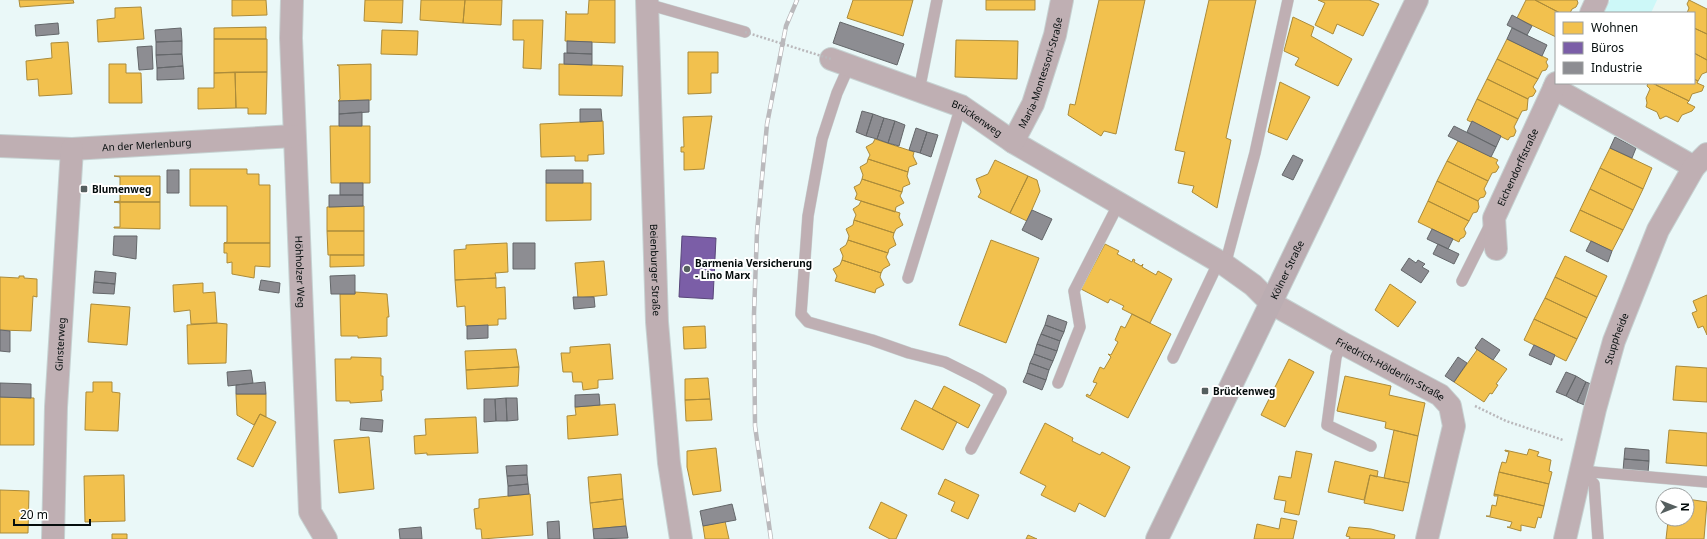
<svg xmlns="http://www.w3.org/2000/svg" width="1707" height="539" font-family="'Noto Sans',sans-serif">
<style>
.park{fill:#cdf8f8}
.homes{fill:#f2c14e;stroke:#ab8b3a}
.offices{fill:#7b5ea7;stroke:#584679}
.industry{fill:#8d8d92;stroke:#64676a}
.lines{fill:none;stroke-linecap:round;stroke-linejoin:round}
.lane-casing{stroke:#c6d2d2;stroke-width:12}
.street-casing{stroke:#c6d2d2;stroke-width:24}
.secondary-casing{stroke:#c6d2d2;stroke-width:24}
.path{stroke:#bab8bb;stroke-width:2.5;stroke-dasharray:2 2;stroke-linecap:butt}
.lane{stroke:#bfafb3;stroke-width:11}
.street{stroke:#bfafb3;stroke-width:22}
.secondary{stroke:#bbadb2;stroke-width:22}
.rail-casing{stroke:#bab9bc;stroke-width:4.5}
.rail{stroke:#fff;stroke-width:3;stroke-dasharray:9;stroke-linecap:butt}
.path-bridge{stroke:#bab8bb;stroke-width:2.5;stroke-dasharray:2 2;stroke-linecap:butt}
.poi-dot{fill:#555f5f;stroke:#fff;stroke-width:1.5}
.labels{text-anchor:middle;dominant-baseline:central;stroke-width:4;stroke-linejoin:round;paint-order:stroke}
.street-label{font-size:10px;fill:#050d0d;stroke:#fff}
.poi-label{font-size:10px;font-weight:bold;fill:#050d0d;stroke:#fff;text-anchor:start}
</style>
<rect width="100%" height="100%" fill="#eaf8f8"/>
<!-- park -->
<path class="park" d="M 1610,0 L 1657,0 L 1651,13 L 1604,13 Z"/>
<!-- homes -->
<path class="homes" d="M 19,0 L 73,0 L 74,3 L 20,7 Z
M 232,0 L 266,0 L 267,15 L 232,16 Z
M 365,0 L 403,0 L 402,23 L 364,21 Z
M 421,0 L 465,0 L 463,23 L 420,20 Z
M 465,0 L 502,0 L 501,25 L 463,23 Z
M 589,0 L 615,0 L 615,43 L 565,41 L 566,11 L 567,14 L 588,14 Z
M 853,0 L 913,0 L 903,36 L 847,18 Z
M 986,0 L 1035,0 L 1035,10 L 986,10 Z
M 1099,0 L 1145,0 L 1116,134 L 1104,131 L 1101,136 L 1068,115 L 1070,104 L 1075,105 Z
M 1209,0 L 1256,0 L 1226,138 L 1231,140 L 1217,208 L 1192,192 L 1194,186 L 1178,183 L 1185,152 L 1175,150 Z
M 1318,0 L 1369,0 L 1379,4 L 1363,36 L 1337,24 L 1333,34 L 1315,25 L 1325,3 Z
M 1526,0 L 1535,0 L 1560,13 L 1556,13 L 1556,37 L 1517,18 Z
M 1535,0 L 1577,0 L 1578,3 L 1576,7 L 1572,9 L 1570,13 L 1560,13 Z
M 1689,0 L 1707,9 L 1707,34 L 1694,28 L 1694,13 L 1687,13 L 1689,8 L 1687,4 Z
M 141,7 L 144,39 L 98,42 L 97,20 L 115,18 L 115,8 Z
M 1293,17 L 1314,27 L 1311,36 L 1352,59 L 1338,86 L 1295,65 L 1299,58 L 1284,51 Z
M 513,20 L 543,20 L 541,69 L 523,68 L 524,40 L 513,40 Z
M 266,27 L 266,39 L 214,39 L 214,28 Z
M 1694,28 L 1707,34 L 1707,60 L 1694,53 Z
M 382,30 L 418,31 L 417,55 L 381,54 Z
M 214,39 L 267,39 L 267,72 L 214,73 Z
M 1507,39 L 1548,59 L 1546,62 L 1548,66 L 1546,70 L 1542,71 L 1538,79 L 1497,59 Z
M 956,40 L 1018,41 L 1017,79 L 955,77 Z
M 68,42 L 72,94 L 39,96 L 38,79 L 27,80 L 26,61 L 52,58 L 51,43 Z
M 688,52 L 718,52 L 718,73 L 711,73 L 711,93 L 688,94 Z
M 1694,53 L 1707,60 L 1707,72 L 1702,74 L 1698,81 L 1694,79 Z
M 1497,59 L 1538,79 L 1533,87 L 1536,91 L 1533,96 L 1529,97 L 1528,99 L 1487,79 Z
M 109,64 L 126,64 L 126,73 L 141,73 L 142,103 L 109,103 Z
M 371,64 L 371,100 L 338,101 L 340,99 L 339,66 L 337,65 Z
M 559,64 L 623,66 L 622,96 L 559,95 Z
M 235,72 L 267,72 L 266,114 L 248,114 L 248,108 L 236,108 Z
M 235,72 L 236,108 L 198,109 L 198,88 L 214,88 L 214,73 Z
M 1487,79 L 1528,99 L 1527,110 L 1522,111 L 1518,119 L 1477,99 Z
M 1694,79 L 1698,81 L 1697,83 L 1704,86 L 1702,91 L 1692,94 L 1689,101 L 1656,85 L 1657,83 L 1694,83 Z
M 1280,82 L 1310,97 L 1287,140 L 1268,132 Z
M 1648,83 L 1652,83 L 1689,101 L 1687,103 L 1695,107 L 1692,111 L 1682,115 L 1678,122 L 1666,116 L 1660,119 L 1657,112 L 1646,107 L 1647,103 L 1646,98 L 1650,89 L 1647,86 Z
M 1477,99 L 1518,119 L 1514,127 L 1516,131 L 1514,136 L 1510,137 L 1508,140 L 1467,120 Z
M 712,116 L 704,169 L 684,170 L 684,152 L 681,152 L 681,147 L 684,147 L 683,117 Z
M 603,121 L 604,154 L 588,155 L 588,161 L 575,161 L 575,156 L 541,157 L 540,124 Z
M 330,126 L 370,126 L 370,183 L 331,183 Z
M 875,139 L 914,152 L 913,156 L 917,164 L 909,167 L 908,172 L 868,159 L 870,155 L 866,147 L 873,143 Z
M 1458,141 L 1498,160 L 1496,163 L 1499,167 L 1496,172 L 1492,173 L 1488,181 L 1447,161 Z
M 1610,148 L 1652,168 L 1643,189 L 1600,168 Z
M 868,159 L 908,172 L 907,176 L 910,184 L 903,187 L 902,192 L 862,179 L 863,175 L 860,167 L 867,163 Z
M 995,160 L 1028,176 L 1010,213 L 978,197 L 981,192 L 976,179 L 988,174 Z
M 1447,161 L 1488,181 L 1484,189 L 1486,193 L 1484,197 L 1480,198 L 1478,201 L 1437,181 Z
M 1600,168 L 1643,189 L 1633,210 L 1590,189 Z
M 190,169 L 247,169 L 247,174 L 259,174 L 259,185 L 270,185 L 270,243 L 224,243 L 227,242 L 227,206 L 190,206 Z
M 114,176 L 160,176 L 160,202 L 114,202 L 120,201 L 120,177 Z
M 1028,176 L 1037,180 L 1040,191 L 1027,221 L 1010,213 Z
M 862,179 L 902,192 L 900,196 L 904,203 L 896,207 L 895,212 L 855,199 L 857,194 L 854,187 L 860,184 Z
M 1437,181 L 1478,201 L 1479,207 L 1477,212 L 1473,213 L 1469,221 L 1428,201 Z
M 546,183 L 591,183 L 591,220 L 546,221 Z
M 1590,189 L 1633,210 L 1623,230 L 1580,210 Z
M 861,201 L 900,213 L 899,217 L 903,225 L 896,229 L 894,233 L 854,220 L 856,215 L 853,209 L 859,205 Z
M 1428,201 L 1469,221 L 1464,229 L 1466,233 L 1464,237 L 1460,239 L 1459,242 L 1418,222 Z
M 114,202 L 160,202 L 160,229 L 114,228 L 114,227 L 120,227 L 120,203 Z
M 364,206 L 364,231 L 327,231 L 327,207 Z
M 1580,210 L 1623,230 L 1612,251 L 1570,231 Z
M 854,220 L 894,233 L 893,237 L 896,245 L 889,249 L 888,253 L 848,240 L 849,236 L 846,229 L 853,225 Z
M 327,231 L 364,231 L 364,255 L 328,255 Z
M 848,240 L 888,253 L 886,257 L 890,265 L 883,269 L 881,273 L 842,260 L 843,256 L 840,249 L 846,245 Z
M 991,240 L 1039,258 L 1006,343 L 959,325 Z
M 224,243 L 270,243 L 270,267 L 255,266 L 254,278 L 232,274 L 232,262 L 227,263 L 227,253 L 224,253 Z
M 507,243 L 508,272 L 495,273 L 496,278 L 455,280 L 454,250 L 466,249 L 466,245 Z
M 1105,244 L 1119,251 L 1117,254 L 1132,262 L 1133,259 L 1135,260 L 1134,262 L 1141,266 L 1143,264 L 1142,267 L 1156,275 L 1158,271 L 1172,279 L 1150,323 L 1122,309 L 1124,306 L 1110,299 L 1108,303 L 1081,289 Z
M 330,255 L 364,255 L 364,266 L 330,267 Z
M 1565,256 L 1607,276 L 1597,297 L 1555,277 Z
M 842,260 L 881,273 L 880,277 L 884,285 L 876,289 L 875,293 L 835,281 L 837,276 L 833,269 L 840,265 Z
M 604,261 L 607,295 L 578,298 L 575,263 Z
M 19,276 L 24,276 L 24,278 L 37,279 L 37,297 L 33,296 L 31,331 L 0,330 L 0,277 L 19,278 Z
M 1555,277 L 1597,297 L 1587,318 L 1545,298 Z
M 496,278 L 496,288 L 505,287 L 506,319 L 498,319 L 498,325 L 466,326 L 465,306 L 457,307 L 455,280 Z
M 203,283 L 203,293 L 215,292 L 217,323 L 191,324 L 190,310 L 174,312 L 173,285 Z
M 1390,284 L 1416,302 L 1398,327 L 1375,310 Z
M 355,292 L 387,294 L 389,317 L 387,317 L 387,336 L 358,338 L 358,336 L 341,336 L 340,294 L 355,294 Z
M 1707,295 L 1707,335 L 1703,326 L 1698,328 L 1692,313 L 1697,311 L 1693,301 Z
M 1545,298 L 1587,318 L 1577,339 L 1534,319 Z
M 91,304 L 130,307 L 127,345 L 88,342 Z
M 1132,314 L 1171,334 L 1128,418 L 1086,396 L 1087,394 L 1090,396 L 1097,383 L 1093,382 L 1100,367 L 1104,369 L 1111,357 L 1108,354 L 1111,355 L 1118,342 L 1115,340 L 1121,326 L 1125,328 Z
M 1534,319 L 1577,339 L 1566,361 L 1524,340 Z
M 217,323 L 227,324 L 226,363 L 188,364 L 187,325 Z
M 705,326 L 706,348 L 684,349 L 683,327 Z
M 610,344 L 613,379 L 598,380 L 598,388 L 583,390 L 582,382 L 573,382 L 572,372 L 563,372 L 561,353 L 570,353 L 570,347 Z
M 1475,348 L 1507,369 L 1496,384 L 1498,385 L 1492,394 L 1490,393 L 1484,402 L 1454,382 L 1477,350 Z
M 516,349 L 519,367 L 466,370 L 465,351 Z
M 351,357 L 381,358 L 381,376 L 383,376 L 383,390 L 381,390 L 382,401 L 350,403 L 350,401 L 336,401 L 335,359 L 351,359 Z
M 1289,359 L 1314,372 L 1285,427 L 1261,415 Z
M 1676,366 L 1707,368 L 1707,402 L 1673,400 Z
M 519,367 L 518,386 L 467,389 L 466,370 Z
M 1345,376 L 1391,386 L 1389,395 L 1425,403 L 1418,436 L 1385,428 L 1386,422 L 1337,411 Z
M 708,378 L 710,399 L 685,400 L 685,379 Z
M 93,382 L 112,382 L 112,392 L 120,393 L 118,431 L 85,430 L 86,392 L 93,392 Z
M 944,386 L 980,405 L 968,428 L 932,409 Z
M 236,394 L 266,394 L 266,417 L 260,414 L 254,425 L 237,415 Z
M 0,397 L 34,398 L 34,445 L 0,445 Z
M 710,399 L 712,420 L 686,421 L 685,400 Z
M 915,400 L 957,422 L 943,450 L 901,429 Z
M 615,404 L 618,435 L 568,439 L 567,416 L 576,415 L 575,407 Z
M 260,414 L 276,422 L 253,467 L 237,459 Z
M 476,417 L 478,453 L 427,455 L 427,453 L 415,454 L 414,436 L 426,435 L 425,419 Z
M 1045,423 L 1073,438 L 1072,441 L 1100,455 L 1102,452 L 1130,467 L 1105,517 L 1079,503 L 1075,512 L 1041,495 L 1046,486 L 1020,473 Z
M 1394,430 L 1418,436 L 1409,483 L 1384,478 Z
M 1669,430 L 1707,433 L 1707,466 L 1666,463 Z
M 369,437 L 374,489 L 339,493 L 334,440 Z
M 716,448 L 721,491 L 693,495 L 687,467 L 687,451 Z
M 1529,449 L 1539,452 L 1537,456 L 1551,460 L 1549,471 L 1552,472 L 1549,484 L 1499,472 L 1502,462 L 1506,463 L 1509,452 L 1505,451 L 1505,450 L 1527,455 Z
M 1296,451 L 1312,454 L 1299,515 L 1284,512 L 1286,501 L 1274,499 L 1279,476 L 1291,478 Z
M 1335,461 L 1378,471 L 1377,477 L 1370,475 L 1364,500 L 1328,492 Z
M 1499,472 L 1549,484 L 1544,506 L 1494,494 Z
M 621,474 L 623,499 L 590,503 L 588,477 Z
M 124,475 L 125,521 L 85,522 L 84,476 Z
M 1370,475 L 1409,483 L 1403,511 L 1364,503 Z
M 945,479 L 979,495 L 968,519 L 951,511 L 955,502 L 938,494 Z
M 0,490 L 29,491 L 28,533 L 0,533 Z
M 530,494 L 533,535 L 482,539 L 481,529 L 476,529 L 474,509 L 479,508 L 479,499 Z
M 1494,494 L 1544,506 L 1541,518 L 1538,517 L 1535,528 L 1521,525 L 1521,531 L 1507,527 L 1510,527 L 1512,522 L 1486,516 L 1490,516 L 1492,505 L 1496,506 L 1498,496 L 1494,496 Z
M 623,499 L 626,526 L 593,529 L 590,503 Z
M 1687,499 L 1707,502 L 1704,539 L 1666,539 L 1668,521 L 1673,521 L 1673,519 L 1687,519 Z
M 881,502 L 907,515 L 896,539 L 890,539 L 869,528 Z
M 1281,518 L 1297,521 L 1293,539 L 1254,539 L 1257,524 L 1279,529 Z
M 725,521 L 729,539 L 705,539 L 703,526 Z
M 1349,527 L 1371,529 L 1395,535 L 1394,539 L 1349,539 L 1350,537 L 1346,536 Z
M 112,534 L 127,534 L 127,539 L 112,539 Z
M 1028,535 L 1037,539 L 1026,539 Z"/>
<!-- offices -->
<path class="offices" d="M 682,236 L 716,238 L 713,299 L 679,297 Z"/>
<!-- industry -->
<path class="industry" d="M 1512,15 L 1532,26 L 1527,35 L 1507,25 Z
M 840,22 L 904,44 L 897,65 L 833,43 Z
M 58,23 L 59,34 L 36,36 L 35,25 Z
M 181,28 L 182,41 L 156,42 L 155,30 Z
M 1512,28 L 1547,45 L 1542,56 L 1507,39 Z
M 182,41 L 182,54 L 156,55 L 156,42 Z
M 567,41 L 592,42 L 592,54 L 567,53 Z
M 152,46 L 153,69 L 139,70 L 137,47 Z
M 564,53 L 592,54 L 592,65 L 564,64 Z
M 182,54 L 183,66 L 157,68 L 156,55 Z
M 183,66 L 184,79 L 157,80 L 157,68 Z
M 369,100 L 369,112 L 339,114 L 339,101 Z
M 580,109 L 601,109 L 602,121 L 580,122 Z
M 862,111 L 873,114 L 866,136 L 856,132 Z
M 362,112 L 362,126 L 339,126 L 339,114 Z
M 873,114 L 884,118 L 877,139 L 866,136 Z
M 884,118 L 895,121 L 888,143 L 877,139 Z
M 895,121 L 905,125 L 899,146 L 888,143 Z
M 1472,121 L 1501,136 L 1496,147 L 1467,132 Z
M 1454,126 L 1496,147 L 1491,157 L 1448,136 Z
M 916,128 L 927,132 L 920,153 L 909,150 Z
M 927,132 L 938,135 L 931,157 L 920,153 Z
M 1615,137 L 1636,148 L 1632,158 L 1610,148 Z
M 1293,155 L 1303,160 L 1293,180 L 1282,175 Z
M 167,170 L 179,170 L 179,193 L 167,193 Z
M 546,170 L 583,170 L 583,183 L 546,183 Z
M 340,183 L 363,183 L 363,195 L 340,195 Z
M 329,195 L 363,195 L 363,206 L 329,207 Z
M 1032,210 L 1052,219 L 1042,240 L 1022,230 Z
M 1432,229 L 1453,239 L 1448,249 L 1427,239 Z
M 114,236 L 137,236 L 136,259 L 113,255 Z
M 1591,241 L 1612,251 L 1608,262 L 1586,251 Z
M 513,243 L 535,243 L 535,269 L 513,269 Z
M 1438,244 L 1459,254 L 1454,264 L 1433,254 Z
M 1409,258 L 1416,263 L 1418,260 L 1425,264 L 1422,267 L 1429,271 L 1421,283 L 1401,270 Z
M 95,271 L 116,273 L 115,284 L 94,282 Z
M 355,275 L 355,294 L 331,294 L 330,276 Z
M 261,280 L 280,283 L 279,293 L 259,290 Z
M 94,282 L 115,284 L 114,294 L 93,293 Z
M 573,297 L 594,297 L 595,307 L 574,309 Z
M 1048,315 L 1067,322 L 1064,332 L 1045,325 Z
M 488,325 L 488,338 L 467,339 L 467,326 Z
M 1045,325 L 1064,332 L 1060,341 L 1041,334 Z
M 0,330 L 10,331 L 10,352 L 0,351 Z
M 1041,334 L 1060,341 L 1057,351 L 1037,344 Z
M 1482,338 L 1500,350 L 1493,360 L 1475,348 Z
M 1037,344 L 1057,351 L 1053,361 L 1034,354 Z
M 1534,345 L 1555,355 L 1551,365 L 1529,355 Z
M 1034,354 L 1053,361 L 1049,370 L 1030,363 Z
M 1458,357 L 1467,363 L 1454,382 L 1445,376 Z
M 1030,363 L 1049,370 L 1046,380 L 1027,373 Z
M 251,370 L 253,383 L 228,386 L 227,372 Z
M 1566,372 L 1576,376 L 1566,396 L 1556,392 Z
M 1027,373 L 1046,380 L 1042,390 L 1023,382 Z
M 1576,376 L 1586,382 L 1577,402 L 1566,396 Z
M 265,382 L 266,394 L 236,394 L 236,385 Z
M 1586,382 L 1596,386 L 1587,406 L 1577,402 Z
M 0,383 L 31,384 L 31,398 L 0,397 Z
M 599,394 L 600,405 L 575,407 L 575,395 Z
M 506,398 L 517,398 L 518,420 L 507,421 Z
M 506,398 L 507,421 L 496,421 L 495,399 Z
M 484,399 L 495,399 L 496,421 L 484,422 Z
M 361,418 L 383,420 L 382,432 L 360,430 Z
M 1625,448 L 1649,450 L 1649,461 L 1624,459 Z
M 1624,459 L 1649,461 L 1648,473 L 1623,471 Z
M 527,465 L 527,475 L 507,476 L 506,466 Z
M 527,475 L 528,484 L 508,486 L 507,476 Z
M 528,484 L 529,494 L 508,496 L 508,486 Z
M 732,504 L 736,520 L 703,526 L 700,511 Z
M 559,521 L 560,539 L 548,539 L 547,522 Z
M 626,526 L 628,538 L 594,539 L 593,529 Z
M 421,527 L 422,539 L 400,539 L 399,529 Z"/>
<g class="lines">
<defs>
<path id="lane" d="M 647,4 L 745,32
M 849,66 L 837,93 L 822,139 L 808,216 L 801,314 L 808,322 L 872,340 L 909,353 L 945,362 L 979,379 L 1001,392 L 971,449
M 919,91 L 937,0
M 1225,265 L 1255,153 L 1288,0
M 908,278 L 961,106
M 1462,281 L 1490,225
M 1342,343 L 1336,357 L 1327,425 L 1371,446
M 1173,358 L 1219,261
M 1058,383 L 1080,327 L 1074,291 L 1119,203
M 1581,471 L 1707,482
M 1581,471 L 1594,484 L 1598,539"/>
<g id="street">
<path id="s1" d="M 292,0 L 291,38 L 310,512 L 326,539"/>
<path id="s2" d="M 647,0 L 657,322 L 669,463 L 681,539"/>
<path d="M 1591,13 L 1597,0"/>
<path id="s3" d="M 831,59 L 961,106 L 1013,142 L 1225,265 L 1253,285 L 1271,303 L 1342,343 L 1440,395 L 1450,406 L 1454,426 L 1427,539"/>
<path d="M 1556,83 L 1554,88 L 1694,167"/>
<path id="s4" d="M 1013,142 L 1033,104 L 1055,35 L 1062,0"/>
<path id="s5" d="M 0,146 L 72,149 L 294,136"/>
<path id="s6" d="M 1496,249 L 1494,218 L 1554,88"/>
<path id="s7" d="M 53,539 L 56,407 L 72,149"/>
<path id="s8" d="M 1565,539 L 1595,409 L 1614,341 L 1658,230 L 1694,167 L 1707,154"/>
</g>
<g id="secondary">
<path id="s9" d="M 1157,539 L 1417,0"/>
</g>
</defs>
<!-- lane casing -->
<use href="#lane" class="lane-casing"/>
<!-- street casing -->
<use href="#street" class="street-casing"/>
<!-- secondary casing -->
<use href="#secondary" class="secondary-casing"/>
<!-- path -->
<path class="path" d="M 1475,406 L 1506,421 L 1563,440"/>
<!-- lane -->
<use href="#lane" class="lane"/>
<!-- street -->
<use href="#street" class="street"/>
<!-- secondary -->
<use href="#secondary" class="secondary"/>
<defs>
<path id="rail" d="M 771,539 L 755,426 L 754,314 L 757,232 L 767,124 L 786,26 L 797,0"/>
</defs>
<!-- rail casing -->
<use href="#rail" class="rail-casing"/>
<!-- rail -->
<use href="#rail" class="rail"/>
<!-- path-bridge -->
<path class="path-bridge" d="M 745,32 L 831,59"/>
</g>
<!-- markers -->
<g class="poi-dot">
<rect x="80" y="185" width="8" height="8" rx="2"/>
<circle cx="687" cy="269" r="4"/>
<rect x="1201" y="387" width="8" height="8" rx="2"/>
</g>
<g class="labels">
<!-- street labels -->
<g class="street-label">
<text stroke="none"><textPath href="#s4" startOffset="75">Maria-Montessori-Straße</textPath></text>
<text stroke="none"><textPath href="#s3" startOffset="158">Brückenweg</textPath></text>
<text stroke="none"><textPath href="#s5" startOffset="147">An der Merlenburg</textPath></text>
<text stroke="none"><textPath href="#s6" startOffset="87">Eichendorffstraße</textPath></text>
<text stroke="none"><textPath href="#s2" startOffset="270">Beienburger Straße</textPath></text>
<text stroke="none"><textPath href="#s9" startOffset="299">Kölner Straße</textPath></text>
<text stroke="none"><textPath href="#s1" startOffset="272">Höhholzer Weg</textPath></text>
<text stroke="none"><textPath href="#s8" startOffset="207">Stuppheide</textPath></text>
<text stroke="none"><textPath href="#s7" startOffset="195">Ginsterweg</textPath></text>
<text stroke="none"><textPath href="#s3" startOffset="643">Friedrich-Hölderlin-Straße</textPath></text>
</g>
<!-- poi labels -->
<g class="poi-label">
<text x="92" y="189">Blumenweg</text>
<text x="695" y="263">Barmenia Versicherung<tspan x="695" dy="12">- Lino Marx</tspan></text>
<text x="1213" y="391">Brückenweg</text>
</g>
</g>
<!-- legend -->
<rect x="1555" y="12" width="140" height="72" fill="#ffffff" stroke="#9b9e9e"/>
<rect x="1563" y="22" width="20" height="12" fill="#f2c14e" stroke="#9b9e9e"/>
<text x="1591" y="32" font-size="12" fill="#050d0d">Wohnen</text>
<rect x="1563" y="42" width="20" height="12" fill="#7b5ea7" stroke="#9b9e9e"/>
<text x="1591" y="52" font-size="12" fill="#050d0d">Büros</text>
<rect x="1563" y="62" width="20" height="12" fill="#8d8d92" stroke="#9b9e9e"/>
<text x="1591" y="72" font-size="12" fill="#050d0d">Industrie</text>
<!-- north arrow -->
<g transform="translate(1675 507) rotate(90)"><circle r="19" fill="#ffffff" stroke="#9b9e9e"/>
<path d="M0-3L7 15L0 10L-7 15Z" fill="#555f5f"/>
<text y="-6" font-size="11" font-weight="bold" text-anchor="middle" fill="#050d0d">N</text>
</g>
<!-- scale -->
<path d="M14 519v6h76v-6" fill="none" stroke="#050d0d" stroke-width="2"/>
<text x="20" y="519" font-size="12" fill="#050d0d" stroke="#ffffff" stroke-width="3" paint-order="stroke">20 m</text>
</svg>
